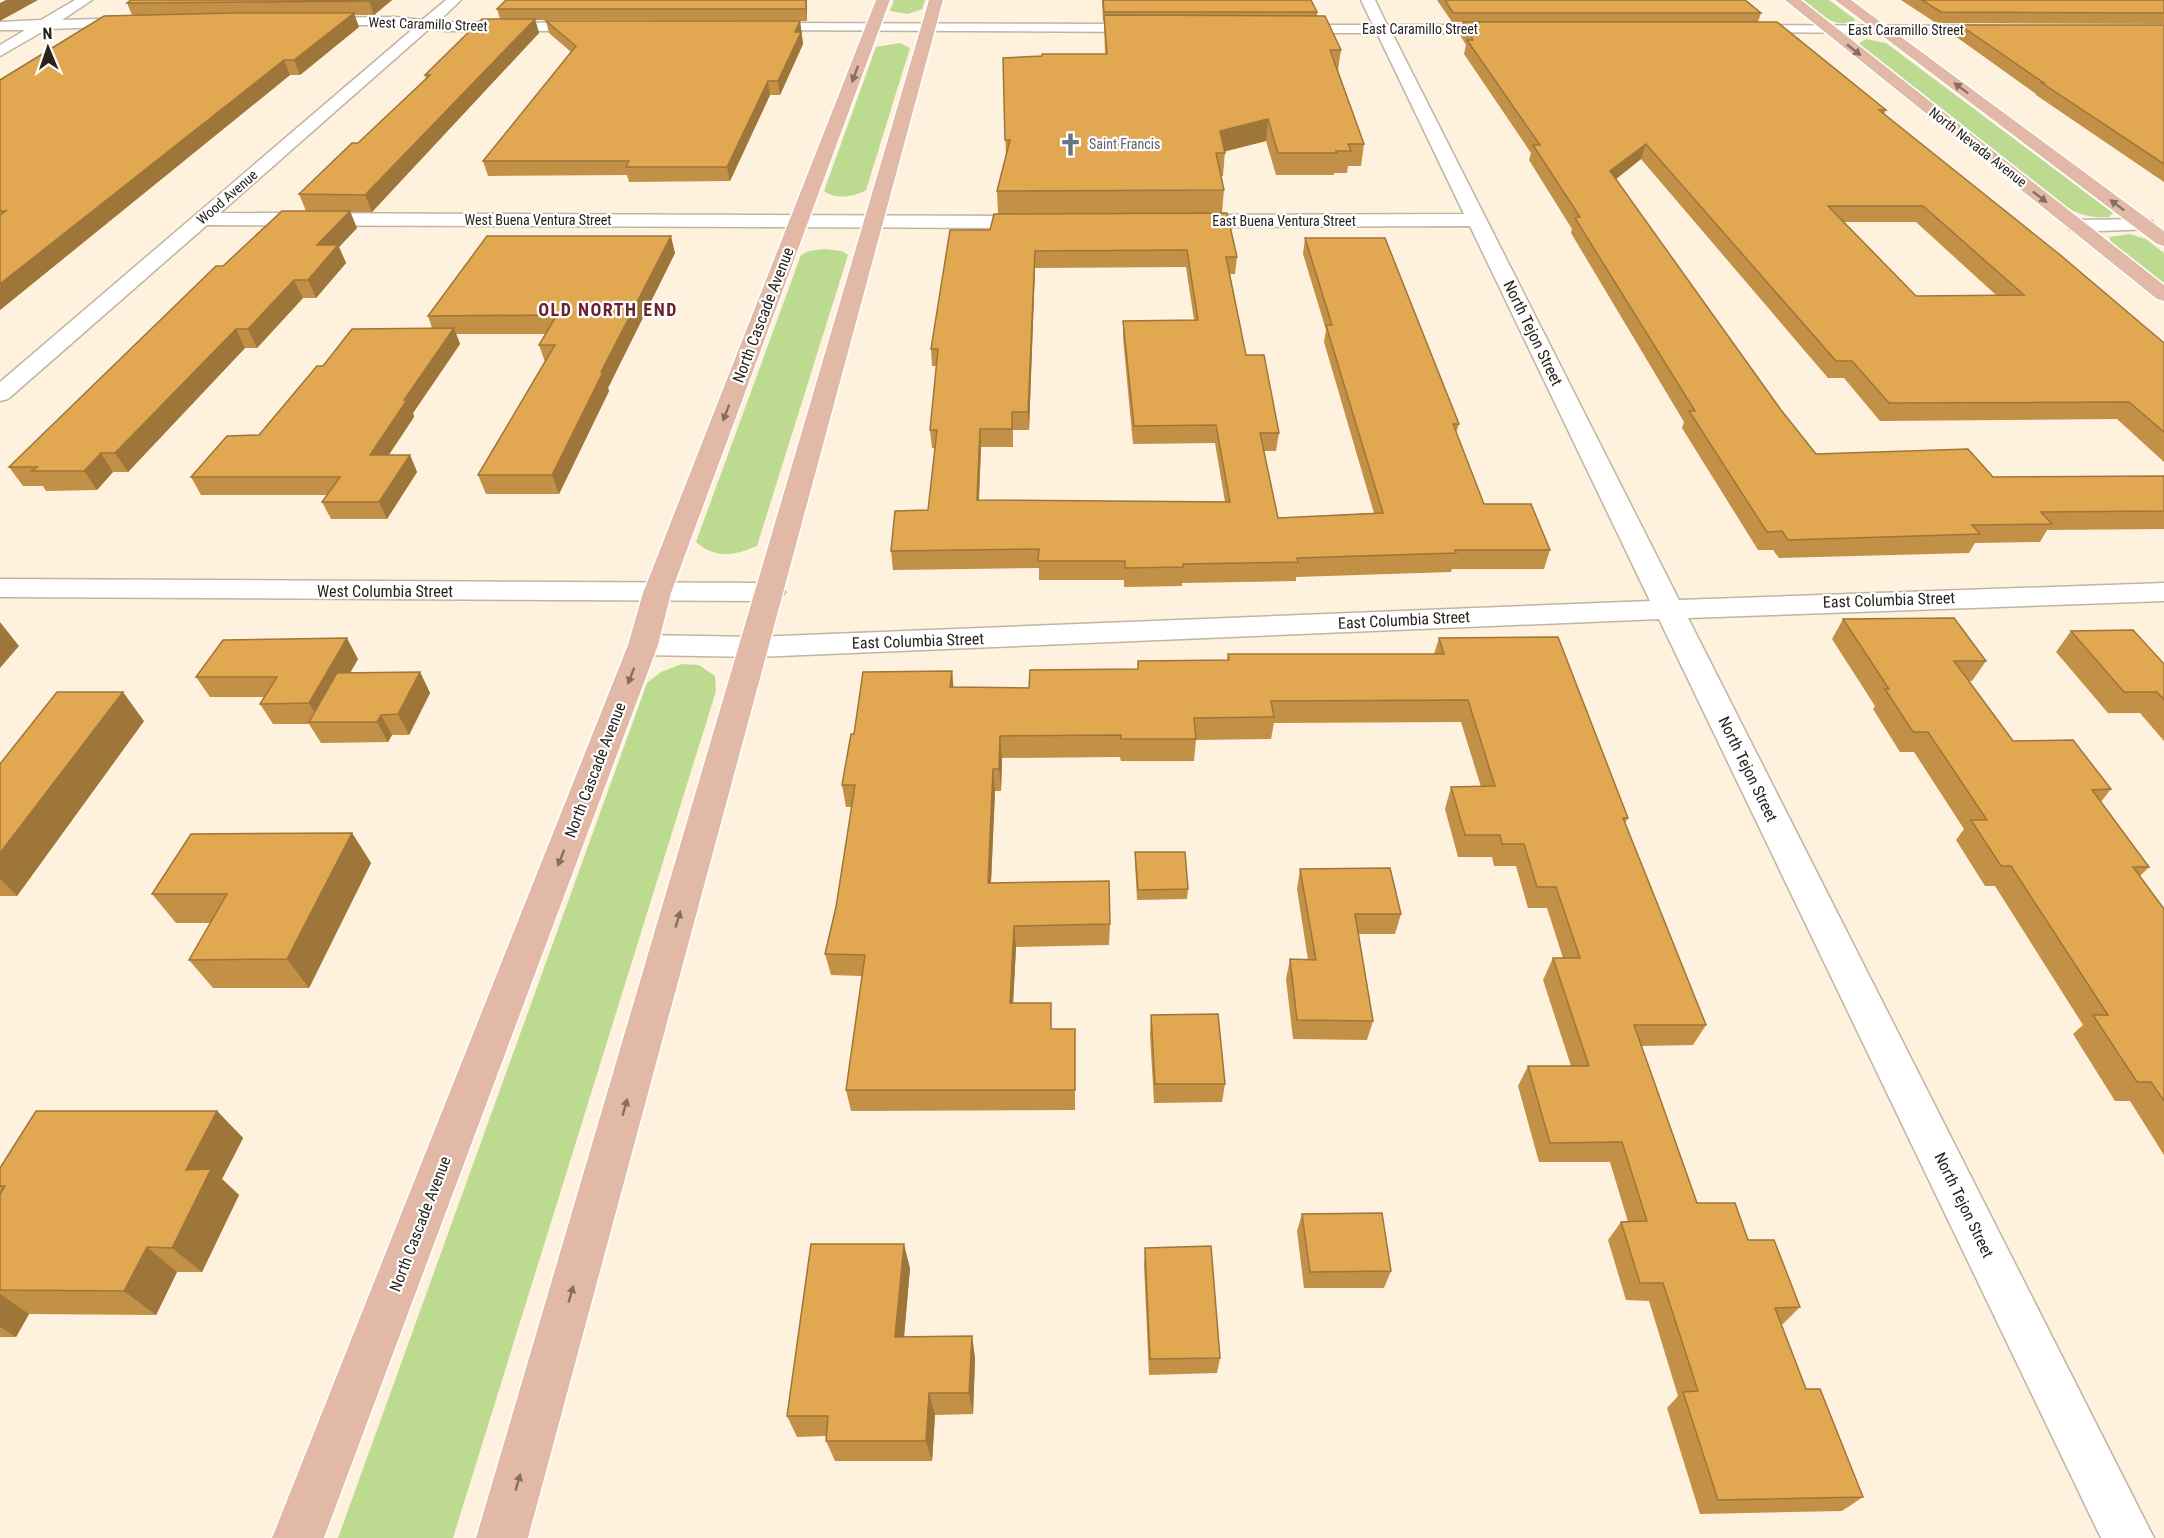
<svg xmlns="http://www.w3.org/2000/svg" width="2164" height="1538" font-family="'Roboto Condensed',sans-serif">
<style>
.green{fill:#bcdb91}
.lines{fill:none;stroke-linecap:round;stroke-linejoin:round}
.minor-casing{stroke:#c1b4a1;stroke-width:3}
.major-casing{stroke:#fff;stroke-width:3}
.minor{fill:#fff;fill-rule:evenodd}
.major{fill:#e2b9a7;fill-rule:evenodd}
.wall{fill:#c29046;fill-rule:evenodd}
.shaded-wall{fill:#9e7639}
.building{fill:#e2a851;stroke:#9e7639;stroke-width:1.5;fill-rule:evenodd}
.oneway{fill:#856e62}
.labels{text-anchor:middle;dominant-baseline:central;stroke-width:4.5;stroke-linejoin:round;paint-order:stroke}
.far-street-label{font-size:14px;fill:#28241c;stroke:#fff}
.far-worship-label{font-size:14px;fill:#5b616d;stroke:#fff;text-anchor:start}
.street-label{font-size:16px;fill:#28241c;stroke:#fff}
.far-district-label{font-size:18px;font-weight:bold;letter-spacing:1.5px;fill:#692331;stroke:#fff}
</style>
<rect width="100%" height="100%" fill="#fef1dd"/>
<!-- green -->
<path class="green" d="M 894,0 L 925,0 L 922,9 L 908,14 L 890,11 Z
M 1802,0 L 1829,0 L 1856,20 C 1836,31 1816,12 1802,0 Z
M 1866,39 L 1886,43 L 2113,213 L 2109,217 C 2094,218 2084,216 2071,210 L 1858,44 Z
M 900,43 L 910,48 L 866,190 C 854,197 836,200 824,191 L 876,47 Z
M 2130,234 L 2146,239 L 2164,253 L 2164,284 L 2111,242 L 2109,237 Z
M 824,249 L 842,251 L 848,255 L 757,546 C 733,556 716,559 696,542 L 801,255 L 809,251 Z
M 682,664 L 699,665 L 715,676 L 716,691 L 453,1538 L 338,1538 L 647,683 L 661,672 Z"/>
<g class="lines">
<defs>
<path id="minor" d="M 75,0 L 92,0 L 62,20 L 136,18 L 143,22 L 136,26 L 47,29 L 0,56 L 0,45 L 25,30 L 0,30 L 0,22 L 41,20 Z
M 446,0 L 461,0 L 438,22 L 592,23 L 599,27 L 592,31 L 446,31 L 429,29 L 220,213 L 1037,216 L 1044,218 L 1047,222 L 1044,226 L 1037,228 L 207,225 L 8,399 L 0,401 L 0,382 L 414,28 L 395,25 L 311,25 L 304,21 L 306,18 L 395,17 L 422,20 Z
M 1361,0 L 1375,0 L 1387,25 L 1507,25 L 1514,29 L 1507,33 L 1392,33 L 1679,600 L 2164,583 L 2164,601 L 1688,618 L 2154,1538 L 2101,1538 L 1659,619 L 755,657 L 643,655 L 632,652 L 628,645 L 632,638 L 643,635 L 755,637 L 1650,601 L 1470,226 L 1185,227 L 1178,225 L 1175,221 L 1178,217 L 1185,215 L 1464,214 L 1377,33 L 1285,33 L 1278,29 L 1285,25 L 1373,25 Z
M 757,23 L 1150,24 L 1157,28 L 1150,32 L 752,30 L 750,27 Z
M 1741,25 L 2002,26 L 2009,30 L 2002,34 L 1736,32 L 1734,29 L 1736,26 Z
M 2145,219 L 2152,221 L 2155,225 L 2152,229 L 2077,232 L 2070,230 L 2067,226 L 2070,222 L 2077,220 Z
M 0,579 L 771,583 L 781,586 L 785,592 L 781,598 L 771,601 L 0,597 Z"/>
<path id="major" d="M 876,0 L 890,0 L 671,593 L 658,645 L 324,1538 L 272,1538 L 628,645 L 643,593 Z
M 929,0 L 943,0 L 528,1538 L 476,1538 Z
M 1785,0 L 1801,0 L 2164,285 L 2164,301 L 2157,299 Z
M 1835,0 L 1851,0 L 2164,231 L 2164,246 L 2157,244 Z"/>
</defs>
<!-- minor casing -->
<use href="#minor" class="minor-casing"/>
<!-- major casing -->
<use href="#major" class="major-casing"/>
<!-- minor -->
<use href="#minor" class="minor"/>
<!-- major -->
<use href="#major" class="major"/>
</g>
<!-- wall -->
<path class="wall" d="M 392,0 L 374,15 L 354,15 L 359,27 L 300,75 L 290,75 L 0,310 L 0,80 L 132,15 L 127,3 Z
M 807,0 L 807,21 L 535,20 L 539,33 L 372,212 L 350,212 L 357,228 L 339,247 L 346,263 L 316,298 L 303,298 L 257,348 L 245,348 L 128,472 L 113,472 L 97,490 L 46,491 L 43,486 L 23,486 L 9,467 L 223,266 L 306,211 L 299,194 L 358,143 L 426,79 L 425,75 L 500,19 L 497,9 Z
M 1102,0 L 1311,0 L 1317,12 L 1317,16 L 1341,50 L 1338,70 L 1364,144 L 1361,166 L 1348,166 L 1347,173 L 1334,173 L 1334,175 L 1276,175 L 1266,141 L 1225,151 L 1223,176 L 1221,176 L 1224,190 L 1222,213 L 998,214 L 997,191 L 1006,157 L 1003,58 L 1105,54 L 1104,21 L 1103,21 Z
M 1437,0 L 1745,0 L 1761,13 L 1758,22 L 1886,110 L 1884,114 L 2164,343 L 2164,462 L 2117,419 L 1880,421 L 1844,378 L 1828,378 L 1641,159 L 1616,179 L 1781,410 L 1816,454 L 1993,477 L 2164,476 L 2164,529 L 2047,530 L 2040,542 L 1975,543 L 1969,553 L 1779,558 L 1773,550 L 1758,550 L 1682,428 L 1684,422 L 1571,233 L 1572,229 L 1529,160 L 1531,153 L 1464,54 L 1466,45 L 1460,35 L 1463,22 L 1578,22 L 1452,22 ZM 1843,222 L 1916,222 L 1996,295 L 1916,296 Z
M 1901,0 L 2164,0 L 2164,24 L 1936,23 Z
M 546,21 L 800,21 L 803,44 L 780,95 L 770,95 L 730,181 L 629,182 L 627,175 L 488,176 L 483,161 L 571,52 L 549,33 Z
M 1960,25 L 2164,25 L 2164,182 L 2036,95 L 2036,94 L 1955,36 Z
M 994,214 L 1237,257 L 1235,274 L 1230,274 L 1246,355 L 1279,433 L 1276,451 L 1264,451 L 1278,518 L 1374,513 L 1324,342 L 1326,330 L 1303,254 L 1305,238 L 1459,424 L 1456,433 L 1484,504 L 1550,550 L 1544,569 L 1452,569 L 1451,572 L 1296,577 L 1296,581 L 1182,583 L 1182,586 L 1124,587 L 1124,580 L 1039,580 L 1039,568 L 893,570 L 891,551 L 928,510 L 935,448 L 932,448 L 930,430 L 937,366 L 932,366 L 931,349 L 990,230 ZM 1186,267 L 1194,320 L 1123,321 L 1123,338 L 1133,444 L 1215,443 L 1225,502 L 979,500 L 981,447 L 1013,447 L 1013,430 L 1029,430 L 1035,268 Z
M 675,253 L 608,388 L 609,391 L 559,494 L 486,494 L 478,475 L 545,362 L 539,345 L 546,334 L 456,334 L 460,344 L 413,413 L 414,417 L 389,455 L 410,455 L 417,472 L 387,519 L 331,519 L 322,502 L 327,495 L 201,495 L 191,477 L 259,435 L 323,366 L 432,328 L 428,316 Z
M 1843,619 L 1986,661 L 1972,681 L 1969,681 L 2013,741 L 2111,789 L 2101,802 L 2149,867 L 2140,876 L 2164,909 L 2164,1155 L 2130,1101 L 2115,1101 L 2073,1034 L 2083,1025 L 1995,886 L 1985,886 L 1956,840 L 1964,829 L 1914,752 L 1900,752 L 1873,709 L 1875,706 L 1832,639 Z
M 2071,631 L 2164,664 L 2164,741 L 2140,713 L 2108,713 L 2056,652 Z
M 1439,638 L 1628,818 L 1625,823 L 1706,1025 L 1693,1045 L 1641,1046 L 1697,1203 L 1748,1240 L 1800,1307 L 1783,1324 L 1781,1324 L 1806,1389 L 1863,1497 L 1842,1511 L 1700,1514 L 1667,1408 L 1678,1396 L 1649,1301 L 1626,1300 L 1608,1240 L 1621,1222 L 1628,1222 L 1610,1162 L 1539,1162 L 1518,1086 L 1528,1066 L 1571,1066 L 1543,980 L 1553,958 L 1563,958 L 1547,908 L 1528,908 L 1516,866 L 1494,866 L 1492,857 L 1458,857 L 1445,809 L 1451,787 L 1481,787 L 1461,722 L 1274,723 L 1271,739 L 1196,740 L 1194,761 L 1121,761 L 1120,757 L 1002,758 L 1001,791 L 995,791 L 991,883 L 1110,924 L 1109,945 L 1016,947 L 1013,1003 L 1052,1029 L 1075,1029 L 1075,1110 L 851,1111 L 846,1090 L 862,976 L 831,975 L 825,954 L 836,907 L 852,807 L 846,807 L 842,785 L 854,734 L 952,671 L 953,687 L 1029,688 L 1138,669 L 1138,661 L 1227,660 L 1228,654 L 1434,654 Z
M 358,659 L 350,673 L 420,672 L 430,693 L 409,735 L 392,735 L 388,742 L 321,743 L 309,724 L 273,724 L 260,704 L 264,697 L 210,697 L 196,677 Z
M 144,721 L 17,896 L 0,896 L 0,764 Z
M 352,833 L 371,863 L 309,988 L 213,988 L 189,960 L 210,923 L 176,923 L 152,894 Z
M 1135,852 L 1188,889 L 1187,899 L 1137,900 L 1135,863 Z
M 1300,869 L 1401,914 L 1395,934 L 1358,934 L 1373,1021 L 1367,1040 L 1293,1039 L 1286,979 L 1290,959 L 1308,960 L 1297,889 Z
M 1151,1015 L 1225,1084 L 1222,1102 L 1154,1103 L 1150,1034 Z
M 217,1111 L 243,1138 L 222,1179 L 239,1195 L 202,1272 L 177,1272 L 156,1315 L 29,1314 L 16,1337 L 0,1337 L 0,1168 Z
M 1302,1214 L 1391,1271 L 1384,1288 L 1304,1288 L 1297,1231 Z
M 1145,1248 L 1220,1358 L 1217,1373 L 1149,1375 L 1144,1265 Z
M 910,1268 L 904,1337 L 972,1336 L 975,1359 L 973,1414 L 935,1415 L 932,1461 L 835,1461 L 826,1441 L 826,1436 L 797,1437 L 787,1416 Z"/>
<!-- shaded-wall -->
<path class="shaded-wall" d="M 6,0 L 38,0 L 0,21 L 0,3 Z
M 371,0 L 392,0 L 374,15 L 369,1 Z
M 806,0 L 807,0 L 807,21 L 806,9 Z
M 354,13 L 359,27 L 300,75 L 294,60 Z
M 535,19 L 539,33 L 372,212 L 365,195 Z
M 800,21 L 803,44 L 780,95 L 778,81 L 795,32 Z
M 284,60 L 290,75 L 0,310 L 0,284 Z
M 768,81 L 770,95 L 730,181 L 727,167 Z
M 1268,119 L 1266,141 L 1219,153 L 1220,131 Z
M 1646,144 L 1641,159 L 1606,187 L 1610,171 Z
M 350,211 L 357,228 L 339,247 L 346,263 L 316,298 L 308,280 L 317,245 Z
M 671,236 L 675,253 L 608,388 L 609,391 L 559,494 L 552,475 L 601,372 Z
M 1035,251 L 1035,268 L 1029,430 L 1028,412 Z
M 294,280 L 303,298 L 257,348 L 248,329 Z
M 454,328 L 460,344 L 413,413 L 414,417 L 377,472 L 370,455 L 404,400 Z
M 236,329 L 245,348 L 128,472 L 115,453 Z
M 980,429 L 981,447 L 978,519 L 977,500 Z
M 101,453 L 113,472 L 97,490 L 84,471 Z
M 410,455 L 417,472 L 387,519 L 379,502 Z
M 0,622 L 19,646 L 0,668 Z
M 347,638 L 358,659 L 322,722 L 320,722 L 309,703 Z
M 952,671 L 954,693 L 950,687 Z
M 420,672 L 430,693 L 409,735 L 398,714 Z
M 123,692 L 144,721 L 17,896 L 0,879 L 0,853 Z
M 381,715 L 392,735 L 388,742 L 377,722 Z
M 1000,736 L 1002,758 L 1001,791 L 999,769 Z
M 993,769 L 995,791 L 990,904 L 988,883 Z
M 352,833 L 371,863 L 309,988 L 287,959 Z
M 1014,926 L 1016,947 L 1012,1024 L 1010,1003 Z
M 217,1111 L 243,1138 L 222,1179 L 239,1195 L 202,1272 L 172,1248 L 186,1170 Z
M 904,1244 L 910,1268 L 902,1360 L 895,1337 Z
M 147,1247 L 177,1272 L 156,1315 L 124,1291 Z
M 0,1294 L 29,1314 L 16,1337 L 0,1327 Z
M 972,1336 L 975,1359 L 973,1414 L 969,1393 Z
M 929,1393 L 935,1415 L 932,1461 L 926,1441 Z"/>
<!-- building -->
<path class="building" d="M 131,0 L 371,0 L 369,1 L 127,3 Z
M 506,0 L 806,0 L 806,9 L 497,9 Z
M 1103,0 L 1311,0 L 1317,12 L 1104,12 Z
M 1445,0 L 1745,0 L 1761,13 L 1453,13 Z
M 1922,0 L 2164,0 L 2164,13 L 1941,12 Z
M 233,13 L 354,13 L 294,60 L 284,60 L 0,284 L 0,215 L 6,211 L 0,211 L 0,80 L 104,16 Z
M 1104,15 L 1325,16 L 1341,50 L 1330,50 L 1364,144 L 1348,144 L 1351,151 L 1336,151 L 1337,153 L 1278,153 L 1268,119 L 1220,131 L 1225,153 L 1216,153 L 1224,190 L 997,191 L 1010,140 L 1005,140 L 1003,58 L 1042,56 L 1042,54 L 1107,54 Z
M 482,19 L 535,19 L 365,195 L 299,194 L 352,143 L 358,143 L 430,75 L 425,75 Z
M 546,21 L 800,21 L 795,32 L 801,32 L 778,81 L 768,81 L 727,167 L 626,167 L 629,161 L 483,161 L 576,46 Z
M 1463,22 L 1777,22 L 1886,110 L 1879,110 L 2059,254 L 2164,343 L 2164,432 L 2129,402 L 1889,403 L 1852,361 L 1836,361 L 1646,144 L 1610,171 L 1781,410 L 1816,454 L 1968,449 L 1993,477 L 2164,476 L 2164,511 L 2041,512 L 2052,524 L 1972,525 L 1980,534 L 1788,540 L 1782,531 L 1767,532 L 1689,411 L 1695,411 L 1575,218 L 1580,217 L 1533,145 L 1540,145 L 1467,40 L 1473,40 ZM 1828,206 L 1923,206 L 2024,295 L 1916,296 Z
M 1960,25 L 2164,25 L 2164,164 L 2042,83 L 2044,83 Z
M 282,211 L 350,211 L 317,245 L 338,245 L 308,280 L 294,280 L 248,329 L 236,329 L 115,453 L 101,453 L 84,471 L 32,471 L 37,467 L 9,467 L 216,266 L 223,266 Z
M 1227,213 L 1237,257 L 1226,257 L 1246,355 L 1264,355 L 1279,433 L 1260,433 L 1278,518 L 1383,513 L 1326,325 L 1332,325 L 1305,238 L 1385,238 L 1459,424 L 1453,424 L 1484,504 L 1531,504 L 1550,550 L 1455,550 L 1456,553 L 1297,558 L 1298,562 L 1183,564 L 1183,567 L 1125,568 L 1125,561 L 1038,561 L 1039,549 L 891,551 L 895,511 L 928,510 L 937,430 L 930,430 L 938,349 L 931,349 L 950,230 L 990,230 L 994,214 ZM 1187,250 L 1198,320 L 1123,321 L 1134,426 L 1216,425 L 1230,502 L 977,500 L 980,429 L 1012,429 L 1012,412 L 1028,412 L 1035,251 Z
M 487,236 L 671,236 L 601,372 L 603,372 L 552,475 L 478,475 L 555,345 L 539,345 L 557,315 L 428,316 Z
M 454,328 L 404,400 L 407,400 L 370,455 L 410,455 L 379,502 L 322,502 L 340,477 L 191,477 L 227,436 L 259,435 L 317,366 L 323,366 L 352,329 Z
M 1954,618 L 1986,661 L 1954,661 L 2013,741 L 2073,740 L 2111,789 L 2092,790 L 2149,867 L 2133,867 L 2164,909 L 2164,1101 L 2151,1082 L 2137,1082 L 2093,1015 L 2108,1015 L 2011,866 L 2001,866 L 1971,820 L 1987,820 L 1928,732 L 1913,732 L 1885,689 L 1889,689 L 1843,619 Z
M 2133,630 L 2164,664 L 2164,700 L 2157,692 L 2124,692 L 2071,631 Z
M 1558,637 L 1628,818 L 1623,818 L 1706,1025 L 1634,1025 L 1697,1203 L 1735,1203 L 1748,1240 L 1774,1240 L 1800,1307 L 1775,1308 L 1806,1389 L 1820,1389 L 1863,1497 L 1718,1500 L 1683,1392 L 1698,1391 L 1663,1283 L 1640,1283 L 1621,1222 L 1647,1221 L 1622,1142 L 1550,1143 L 1528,1066 L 1589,1066 L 1553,958 L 1580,958 L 1556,887 L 1537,887 L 1524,844 L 1502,844 L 1500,835 L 1465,835 L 1451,787 L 1495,786 L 1468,700 L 1271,701 L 1274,717 L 1194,718 L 1196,739 L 1121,739 L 1121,735 L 1000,736 L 999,769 L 993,769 L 988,883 L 1109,881 L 1110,924 L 1014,926 L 1010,1003 L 1051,1003 L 1051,1029 L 1075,1029 L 1075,1090 L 846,1090 L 865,955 L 825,954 L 836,907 L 855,785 L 842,785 L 851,734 L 854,734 L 863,672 L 952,671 L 950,687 L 1029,688 L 1030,670 L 1138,669 L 1138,661 L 1229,660 L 1228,654 L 1444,654 L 1439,638 Z
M 347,638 L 309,703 L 260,704 L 277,677 L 196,677 L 223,640 Z
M 420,672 L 398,714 L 381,715 L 377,722 L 309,722 L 337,673 Z
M 57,692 L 123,692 L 0,853 L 0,764 Z
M 352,833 L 287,959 L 189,960 L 227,894 L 152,894 L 191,834 Z
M 1135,852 L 1185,852 L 1188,889 L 1138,890 Z
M 1390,868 L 1401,914 L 1355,914 L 1373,1021 L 1297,1020 L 1290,959 L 1316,960 L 1300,869 Z
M 1218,1014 L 1225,1084 L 1155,1084 L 1151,1015 Z
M 36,1111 L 217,1111 L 186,1170 L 211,1169 L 172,1248 L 147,1247 L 124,1291 L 0,1290 L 0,1194 L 5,1186 L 0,1186 L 0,1168 Z
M 1382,1213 L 1391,1271 L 1310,1272 L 1302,1214 Z
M 811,1244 L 904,1244 L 895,1337 L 972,1336 L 969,1393 L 929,1393 L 926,1441 L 826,1441 L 828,1416 L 787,1416 Z
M 1211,1246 L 1220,1358 L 1150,1359 L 1145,1248 Z"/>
<!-- one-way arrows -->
<defs><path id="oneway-solid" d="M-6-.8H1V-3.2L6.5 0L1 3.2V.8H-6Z" transform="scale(1.5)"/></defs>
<g class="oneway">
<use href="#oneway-solid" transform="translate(1854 50) rotate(38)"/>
<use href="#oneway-solid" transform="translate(855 74) rotate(110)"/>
<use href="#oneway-solid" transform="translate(1961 88) rotate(-143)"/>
<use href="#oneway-solid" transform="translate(2040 197) rotate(38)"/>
<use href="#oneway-solid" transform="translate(2117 205) rotate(-143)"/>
<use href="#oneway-solid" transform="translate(726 413) rotate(111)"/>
<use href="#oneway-solid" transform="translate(631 676) rotate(111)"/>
<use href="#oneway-solid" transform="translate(561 858) rotate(111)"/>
<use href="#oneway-solid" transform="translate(678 919) rotate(-74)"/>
<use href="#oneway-solid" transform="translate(625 1107) rotate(-74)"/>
<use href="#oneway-solid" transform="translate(571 1294) rotate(-74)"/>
<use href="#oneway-solid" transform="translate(518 1482) rotate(-74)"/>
</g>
<!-- icons -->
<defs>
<symbol id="church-bare" viewBox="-9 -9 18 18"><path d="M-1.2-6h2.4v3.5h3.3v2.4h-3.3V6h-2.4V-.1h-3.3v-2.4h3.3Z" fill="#6b7280" stroke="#fff" stroke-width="2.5" paint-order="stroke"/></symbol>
</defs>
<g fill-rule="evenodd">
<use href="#church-bare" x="1054" y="128" width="33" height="33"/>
</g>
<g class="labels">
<!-- far-street labels -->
<g class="far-street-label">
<text transform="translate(428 24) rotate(2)">West Caramillo Street</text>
<text x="1420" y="29">East Caramillo Street</text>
<text x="1906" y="30">East Caramillo Street</text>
<text transform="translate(1978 147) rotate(38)">North Nevada Avenue</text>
<text transform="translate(227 197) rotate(-41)">Wood Avenue</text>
<text x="538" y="220">West Buena Ventura Street</text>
<text x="1284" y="221">East Buena Ventura Street</text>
</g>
<!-- far-worship labels -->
<g class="far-worship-label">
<text x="1089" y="144">Saint Francis</text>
</g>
<!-- street labels -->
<g class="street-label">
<text transform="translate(763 315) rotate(-69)">North Cascade Avenue</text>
<text transform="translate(1533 333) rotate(64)">North Tejon Street</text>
<text x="385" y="591">West Columbia Street</text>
<text transform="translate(1889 600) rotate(-2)">East Columbia Street</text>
<text transform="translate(1404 620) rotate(-3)">East Columbia Street</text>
<text transform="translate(918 641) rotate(-2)">East Columbia Street</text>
<text transform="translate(1748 769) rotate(64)">North Tejon Street</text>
<text transform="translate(595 770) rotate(-69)">North Cascade Avenue</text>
<text transform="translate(1964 1205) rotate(64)">North Tejon Street</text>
<text transform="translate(420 1224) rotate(-69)">North Cascade Avenue</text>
</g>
<!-- far-district labels -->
<g class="far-district-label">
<text x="608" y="309">OLD NORTH END</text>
</g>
</g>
<!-- north arrow -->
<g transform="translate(48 48) rotate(358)" stroke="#ffffff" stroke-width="4.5" paint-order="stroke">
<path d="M0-4.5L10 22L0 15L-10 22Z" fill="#28241c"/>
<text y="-9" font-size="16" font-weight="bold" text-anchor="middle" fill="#28241c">N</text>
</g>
</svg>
